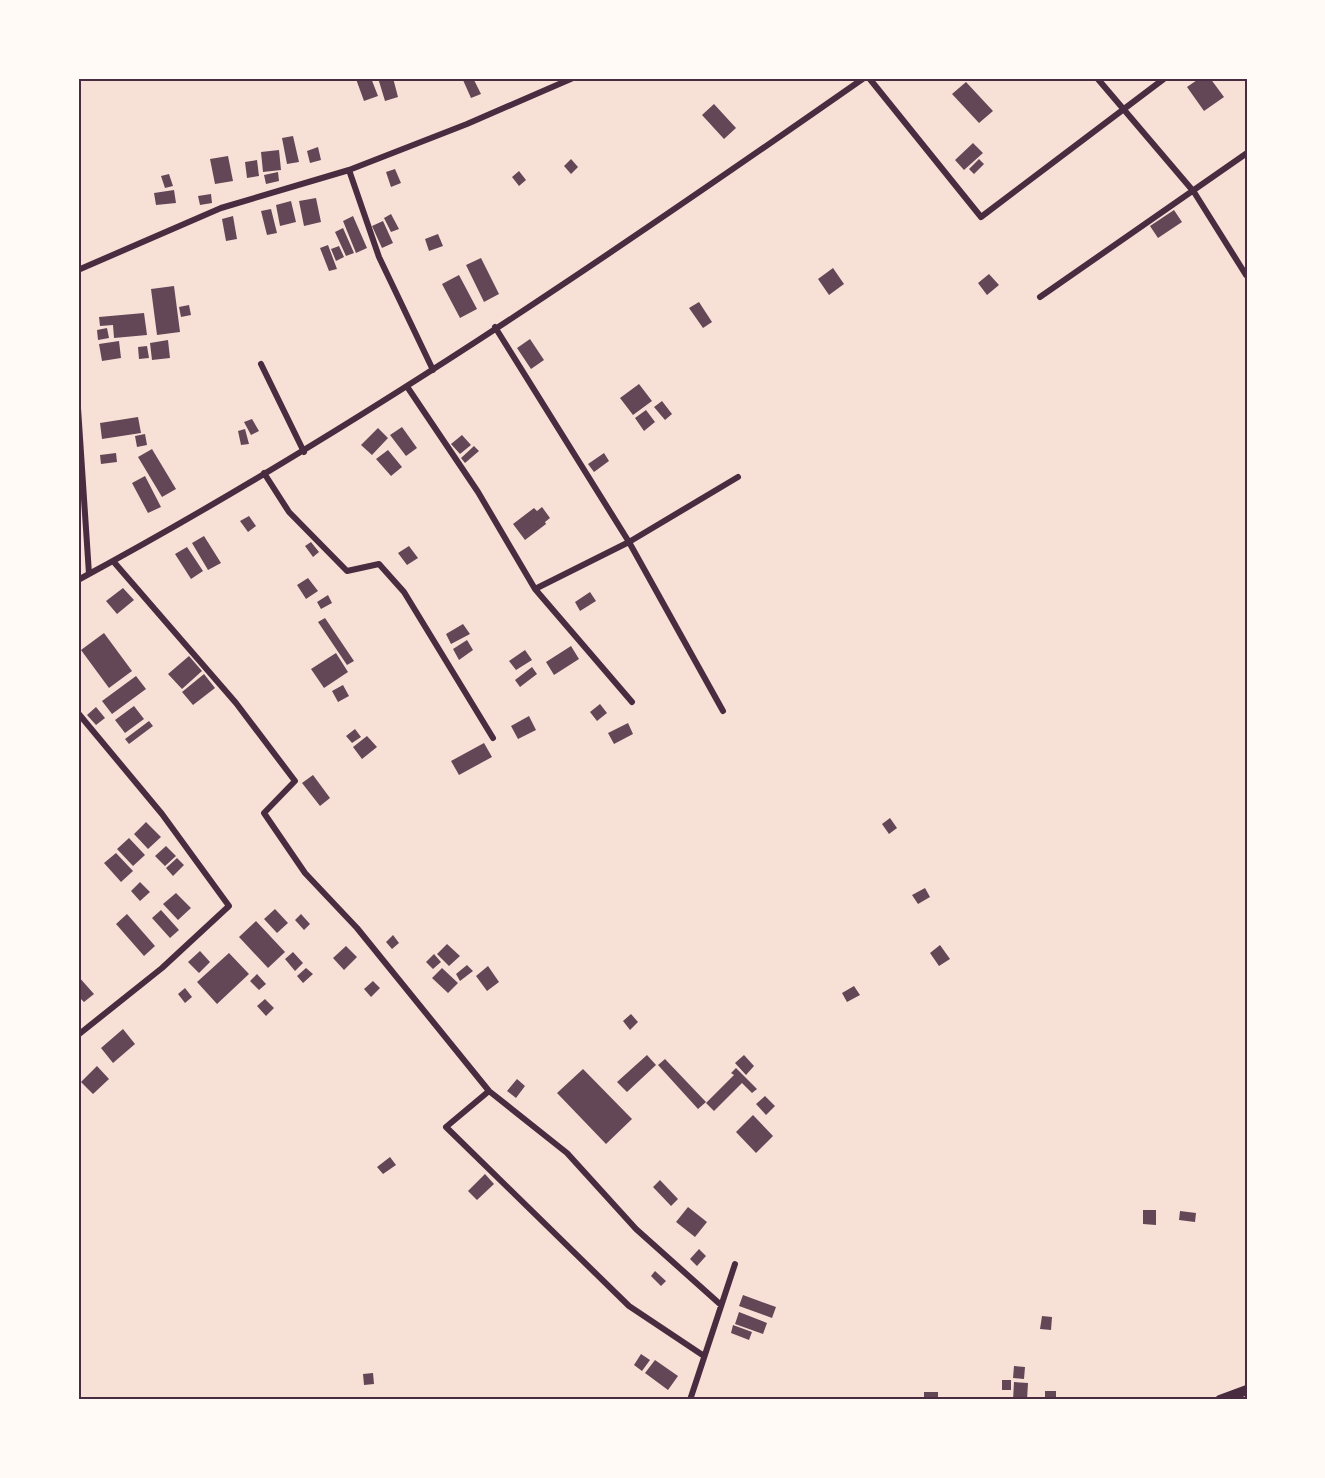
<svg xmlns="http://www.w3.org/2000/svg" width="1325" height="1478" font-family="'Source Sans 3',sans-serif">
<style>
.building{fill:#644757}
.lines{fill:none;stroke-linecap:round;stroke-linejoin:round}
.minor{stroke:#4a2c40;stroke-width:6}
.tertiary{stroke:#4a2c40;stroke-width:10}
.neatline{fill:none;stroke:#4a2c40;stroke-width:2}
</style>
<rect width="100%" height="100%" fill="#f7e1d7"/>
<!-- building -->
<path class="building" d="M 371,78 L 378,96 L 364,101 L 356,79 Z
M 378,78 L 393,78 L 398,97 L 385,101 Z
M 467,78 L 473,78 L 481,94 L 471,98 L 463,80 Z
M 1200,78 L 1210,78 L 1224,97 L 1204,111 L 1187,87 Z
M 966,82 L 993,111 L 979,123 L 952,94 Z
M 714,104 L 736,128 L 724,139 L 702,115 Z
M 293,136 L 299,162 L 287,164 L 282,138 Z
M 973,143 L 983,153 L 964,170 L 955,160 Z
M 318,147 L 321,160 L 310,163 L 307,151 Z
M 279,150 L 281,170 L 263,172 L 261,152 Z
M 228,156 L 233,181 L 215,184 L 210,159 Z
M 571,159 L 578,167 L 571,174 L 564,166 Z
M 979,159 L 984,164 L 974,174 L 969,169 Z
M 257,160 L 259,176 L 247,178 L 245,162 Z
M 395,169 L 401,183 L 391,187 L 386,172 Z
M 519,171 L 526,180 L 519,186 L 512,177 Z
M 278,172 L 279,181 L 266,184 L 264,175 Z
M 169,174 L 173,186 L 165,188 L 161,176 Z
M 174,190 L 176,203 L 156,205 L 154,193 Z
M 211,194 L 212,203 L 200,205 L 198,196 Z
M 316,198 L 321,222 L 304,226 L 299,201 Z
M 291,201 L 296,222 L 280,226 L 276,205 Z
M 271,209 L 277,233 L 267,235 L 261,211 Z
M 1174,210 L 1182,222 L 1158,238 L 1150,226 Z
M 391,214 L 399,229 L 391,232 L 384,218 Z
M 233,216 L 237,239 L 226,241 L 222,219 Z
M 353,216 L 367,248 L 356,253 L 343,221 Z
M 383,221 L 393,243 L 382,248 L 372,226 Z
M 343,228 L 354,253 L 346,256 L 335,232 Z
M 438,234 L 443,246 L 429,251 L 425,239 Z
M 328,245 L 337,269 L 329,271 L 320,248 Z
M 339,246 L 344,257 L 336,261 L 331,249 Z
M 481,258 L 499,294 L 484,302 L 466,265 Z
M 833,268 L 844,284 L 829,295 L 818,279 Z
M 989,274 L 999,285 L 987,295 L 978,283 Z
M 459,275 L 477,309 L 460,318 L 442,284 Z
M 174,286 L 180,332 L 157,335 L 151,289 Z
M 699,302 L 712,322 L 703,328 L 689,308 Z
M 189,305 L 191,315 L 181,317 L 179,307 Z
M 144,313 L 147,335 L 114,338 L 113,325 L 100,326 L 99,317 Z
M 107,328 L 109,338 L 98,340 L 97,330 Z
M 530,339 L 544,360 L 531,369 L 517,348 Z
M 168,340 L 170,358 L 152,360 L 150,343 Z
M 119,341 L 121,358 L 102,361 L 99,344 Z
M 147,346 L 149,358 L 139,359 L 138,347 Z
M 639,384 L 652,401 L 633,415 L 620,398 Z
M 662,401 L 672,414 L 665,420 L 654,407 Z
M 646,410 L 655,422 L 644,431 L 635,418 Z
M 138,417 L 141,433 L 102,439 L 100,423 Z
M 252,419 L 259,431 L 251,435 L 244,422 Z
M 402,427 L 417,448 L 406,456 L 390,435 Z
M 378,428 L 388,438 L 372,455 L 361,445 Z
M 245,429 L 249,444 L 241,445 L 238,431 Z
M 145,434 L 147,445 L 137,447 L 135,436 Z
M 462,435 L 471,445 L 460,454 L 451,444 Z
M 474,446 L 479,451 L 465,463 L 461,458 Z
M 152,449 L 176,489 L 162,497 L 138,457 Z
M 388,450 L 402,467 L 391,476 L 376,459 Z
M 116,453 L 117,462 L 101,464 L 100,455 Z
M 604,453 L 609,461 L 594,472 L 588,464 Z
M 145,476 L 161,507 L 148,513 L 132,483 Z
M 542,507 L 550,518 L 545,522 L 546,524 L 525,540 L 513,524 L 534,508 L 537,511 Z
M 249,516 L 256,526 L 248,532 L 240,521 Z
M 204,536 L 221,563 L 208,570 L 192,543 Z
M 311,542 L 319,552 L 313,557 L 305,546 Z
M 409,546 L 418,558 L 407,565 L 398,553 Z
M 187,547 L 203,571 L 191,579 L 175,554 Z
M 308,578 L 318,591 L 306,599 L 297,585 Z
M 123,588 L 134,600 L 117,614 L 106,601 Z
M 590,592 L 596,601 L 580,611 L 575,602 Z
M 328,595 L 332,603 L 321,609 L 317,602 Z
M 325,618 L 354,661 L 347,665 L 318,622 Z
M 463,624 L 470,634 L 451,644 L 446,634 Z
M 104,633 L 132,671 L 109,688 L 81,650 Z
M 467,640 L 473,650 L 459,660 L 453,649 Z
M 571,646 L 579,659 L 554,675 L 546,662 Z
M 525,650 L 532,660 L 516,670 L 509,661 Z
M 336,653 L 348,672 L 324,688 L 311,669 Z
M 189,656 L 202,671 L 182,689 L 168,674 Z
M 532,667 L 537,674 L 520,687 L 515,680 Z
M 204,674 L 215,688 L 193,705 L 182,692 Z
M 136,676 L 146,689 L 112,714 L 102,701 Z
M 343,685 L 349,696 L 338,702 L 332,691 Z
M 600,704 L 607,713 L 597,721 L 590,712 Z
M 134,706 L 144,719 L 125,733 L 115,720 Z
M 96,707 L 105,718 L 96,725 L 87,715 Z
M 529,716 L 536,730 L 518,739 L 511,726 Z
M 149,721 L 153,726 L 129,744 L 125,739 Z
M 628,723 L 633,734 L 614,744 L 608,733 Z
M 355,729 L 361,737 L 352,743 L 346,736 Z
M 367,736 L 377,747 L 362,759 L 353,747 Z
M 484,743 L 492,757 L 459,775 L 451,761 Z
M 313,775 L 330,798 L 320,806 L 302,783 Z
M 890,818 L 897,828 L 889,834 L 882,824 Z
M 146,822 L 161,837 L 148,849 L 134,834 Z
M 129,838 L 145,855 L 133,866 L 117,849 Z
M 166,846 L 176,856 L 165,866 L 155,856 Z
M 116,853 L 133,871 L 121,882 L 104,863 Z
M 177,858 L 184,865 L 173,876 L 166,868 Z
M 140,882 L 150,892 L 140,901 L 131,891 Z
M 925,888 L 930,897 L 918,904 L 912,895 Z
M 176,893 L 191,908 L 178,920 L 163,904 Z
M 275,909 L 288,923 L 277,933 L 264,919 Z
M 161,910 L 179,930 L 170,938 L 152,918 Z
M 127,914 L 155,946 L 144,956 L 116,924 Z
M 301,914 L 310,924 L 304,930 L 295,920 Z
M 256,921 L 285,952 L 268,968 L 239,937 Z
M 393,935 L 399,943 L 392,949 L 386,942 Z
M 447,944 L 460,956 L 449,966 L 437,954 Z
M 940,945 L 950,959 L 939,966 L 930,953 Z
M 346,946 L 357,957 L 344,970 L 333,958 Z
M 200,951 L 210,962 L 199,973 L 188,962 Z
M 293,952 L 303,963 L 295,971 L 285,959 Z
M 229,953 L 249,974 L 217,1004 L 197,982 Z
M 434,954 L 441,962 L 433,969 L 426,962 Z
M 467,965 L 473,971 L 460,981 L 456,974 Z
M 488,966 L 499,982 L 487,991 L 476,976 Z
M 306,968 L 313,974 L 303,983 L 297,976 Z
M 442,968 L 458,983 L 448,993 L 432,978 Z
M 257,974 L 266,984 L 259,990 L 250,981 Z
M 78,976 L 94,994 L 84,1002 L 78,996 Z
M 373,981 L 380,988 L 371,997 L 364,989 Z
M 854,986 L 860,995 L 847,1002 L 842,993 Z
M 185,988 L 192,997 L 185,1003 L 178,994 Z
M 265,999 L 274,1008 L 266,1016 L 257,1006 Z
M 631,1014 L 638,1022 L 630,1030 L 623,1021 Z
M 123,1029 L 135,1044 L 113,1063 L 101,1048 Z
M 647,1055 L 656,1065 L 627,1092 L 617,1082 Z
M 744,1055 L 754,1066 L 746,1075 L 735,1063 Z
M 665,1059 L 706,1102 L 698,1109 L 658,1065 Z
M 97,1066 L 109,1079 L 93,1094 L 81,1082 Z
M 736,1068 L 757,1089 L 752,1093 L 742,1083 L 714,1111 L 706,1103 L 734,1075 L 731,1073 Z
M 583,1069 L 632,1119 L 606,1144 L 557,1093 Z
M 517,1079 L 525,1086 L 516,1098 L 507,1091 Z
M 765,1096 L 775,1106 L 766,1115 L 756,1104 Z
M 753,1115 L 773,1136 L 756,1153 L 736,1132 Z
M 390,1157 L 396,1165 L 383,1174 L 377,1167 Z
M 485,1174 L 494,1184 L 477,1200 L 468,1191 Z
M 660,1180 L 678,1199 L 671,1206 L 653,1187 Z
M 688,1207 L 707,1222 L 695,1237 L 676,1222 Z
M 1143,1210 L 1156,1210 L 1156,1225 L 1143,1224 Z
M 1180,1211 L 1196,1213 L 1195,1222 L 1179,1220 Z
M 699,1249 L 706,1256 L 697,1266 L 690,1259 Z
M 655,1271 L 666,1281 L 661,1286 L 651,1276 Z
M 743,1295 L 776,1307 L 772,1318 L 739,1306 Z
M 739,1312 L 767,1323 L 763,1334 L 735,1324 Z
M 1042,1316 L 1052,1317 L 1051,1330 L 1040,1329 Z
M 733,1325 L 752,1332 L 749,1340 L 731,1333 Z
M 641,1354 L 650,1360 L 642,1371 L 634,1365 Z
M 655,1360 L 678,1376 L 668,1390 L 645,1373 Z
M 1014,1366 L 1025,1367 L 1024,1379 L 1013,1378 Z
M 373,1373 L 374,1384 L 364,1385 L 363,1374 Z
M 1002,1380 L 1011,1380 L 1011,1390 L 1002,1390 Z
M 1014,1382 L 1028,1383 L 1027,1400 L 1013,1400 Z
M 1045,1391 L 1056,1391 L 1056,1400 L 1045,1400 Z
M 924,1392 L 938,1392 L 938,1400 L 924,1400 Z"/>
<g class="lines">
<!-- minor -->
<path class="minor" d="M 869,78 L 981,217 L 1165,78
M 1097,78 L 1194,192 L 1246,275
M 349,170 L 379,257 L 433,370
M 78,270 L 221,208 L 349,170 L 467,124 L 573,78
M 1040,297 L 1247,153
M 495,327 L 629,542 L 723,711
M 261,364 L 304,452
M 408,388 L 478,492 L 535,589 L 632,702
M 78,408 L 89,574
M 264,473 L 289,512 L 347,571 L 379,564 L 404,592 L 493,738
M 113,561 L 236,703 L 295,781 L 264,813 L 305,873 L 357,928 L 489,1091 L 567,1153 L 636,1229 L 721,1305
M 78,580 C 352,432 609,256 864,78
M 535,589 L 629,542 L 738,477
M 78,713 L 162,814 L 229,906 L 162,968 L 78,1035
M 489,1091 L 446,1127 L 629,1306 L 704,1356
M 690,1400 L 735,1264"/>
<!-- tertiary -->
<path class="tertiary" d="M 1220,1400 L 1247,1390"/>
</g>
<!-- border -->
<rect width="1325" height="1478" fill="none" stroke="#fffaf5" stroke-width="159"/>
<rect x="80" y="80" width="1166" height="1318" class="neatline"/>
</svg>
